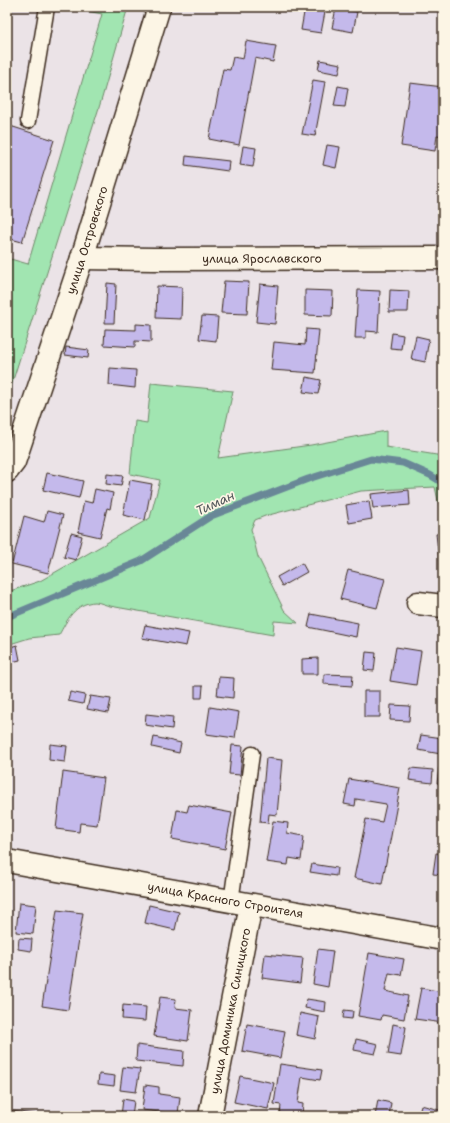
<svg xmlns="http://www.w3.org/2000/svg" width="450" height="1123" font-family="'Shantell Sans',sans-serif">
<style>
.green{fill:#a1e5b1;stroke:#6e8868}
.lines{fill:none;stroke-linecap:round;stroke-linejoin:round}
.stream{stroke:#698797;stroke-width:7}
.building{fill:#c4b9eb;stroke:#3b2a1e}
.service-casing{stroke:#3b2a1e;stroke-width:17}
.minor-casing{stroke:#3b2a1e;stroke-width:25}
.service{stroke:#fcf5e5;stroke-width:14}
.minor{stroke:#fcf5e5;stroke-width:22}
.labels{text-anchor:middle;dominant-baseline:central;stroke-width:3.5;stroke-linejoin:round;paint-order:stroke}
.street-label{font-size:12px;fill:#3b2a1e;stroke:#fcf5e5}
.water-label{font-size:13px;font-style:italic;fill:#52585b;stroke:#fcf5e5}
</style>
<rect width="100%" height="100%" fill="#ebe3e7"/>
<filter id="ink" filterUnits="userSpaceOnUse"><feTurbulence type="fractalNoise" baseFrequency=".025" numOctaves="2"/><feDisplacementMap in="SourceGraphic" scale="8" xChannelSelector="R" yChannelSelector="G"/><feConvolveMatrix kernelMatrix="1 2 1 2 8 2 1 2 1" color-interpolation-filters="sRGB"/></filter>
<g filter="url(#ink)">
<!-- green -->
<path class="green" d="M 67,7 L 128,7 L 102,98 L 7,399 L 7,258 L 28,264 L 102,14 Z
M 151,383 L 233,391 L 218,458 L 311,445 L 386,431 L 386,447 L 443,456 L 443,523 L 435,487 L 361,491 L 265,516 L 255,520 L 251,529 L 258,557 L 284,610 L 298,623 L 274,621 L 273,635 L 110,606 C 105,605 99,602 95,602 C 75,603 67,620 59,635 L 29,638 L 7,645 L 7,592 L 40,581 L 150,518 L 160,480 L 130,474 L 135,421 L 147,423 Z"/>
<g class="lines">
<!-- stream -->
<path class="stream" d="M 7,617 L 141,561 L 211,516 L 308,479 L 371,459 L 403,463 L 430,475 L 443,483"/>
</g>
<!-- building -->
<path class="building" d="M 305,7 L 326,7 L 321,33 L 301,30 Z
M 336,8 L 357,12 L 353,32 L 332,28 Z
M 246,41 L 276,46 L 273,62 L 255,58 L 239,145 L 209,139 L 223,69 L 230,70 L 233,57 L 243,59 Z
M 320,60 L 341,64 L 339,74 L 318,70 Z
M 313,80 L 325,82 L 315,136 L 302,134 Z
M 410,83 L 443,87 L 441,113 L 443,114 L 443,136 L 437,135 L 435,151 L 401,146 Z
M 338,86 L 348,88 L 345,107 L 334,106 Z
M 7,125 L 54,140 L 22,242 L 7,238 Z
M 327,145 L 340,147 L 336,168 L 323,165 Z
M 243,146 L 256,148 L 253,167 L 240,165 Z
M 186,156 L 229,161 L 228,171 L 185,165 Z
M 224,281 L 249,282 L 247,314 L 221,313 Z
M 107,283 L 116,284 L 114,323 L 105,323 Z
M 260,284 L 278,286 L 275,324 L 256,322 Z
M 157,286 L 182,287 L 181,319 L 156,318 Z
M 305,290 L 333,291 L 332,316 L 305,315 Z
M 358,290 L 380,291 L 378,332 L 366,331 L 366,338 L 355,338 Z
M 390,290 L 409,291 L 408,312 L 389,312 Z
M 202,316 L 218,317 L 216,341 L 199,339 Z
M 136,324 L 151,325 L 151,342 L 135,341 L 135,347 L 104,345 L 105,329 L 136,330 Z
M 306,329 L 319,330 L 315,373 L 271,370 L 274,342 L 305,345 Z
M 392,333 L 403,335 L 401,349 L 390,348 Z
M 416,336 L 429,339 L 425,362 L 411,359 Z
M 66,347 L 89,350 L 88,358 L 65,355 Z
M 110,368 L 136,370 L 135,388 L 109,385 Z
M 306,377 L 321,380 L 318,394 L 303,392 Z
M 47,473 L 83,481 L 79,498 L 43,490 Z
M 107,474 L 123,476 L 121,486 L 106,484 Z
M 130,480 L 152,484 L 145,520 L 123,515 Z
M 95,489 L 113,493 L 110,509 L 107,508 L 100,537 L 78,532 L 84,501 L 92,503 Z
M 409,490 L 410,505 L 373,508 L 371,494 Z
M 369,501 L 372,519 L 349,523 L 346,505 Z
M 47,511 L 63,515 L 48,573 L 12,564 L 24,516 L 44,522 Z
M 71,533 L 82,536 L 76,560 L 64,557 Z
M 443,533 L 443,584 L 442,584 L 436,534 Z
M 302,563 L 307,572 L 282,586 L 277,577 Z
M 348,570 L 385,579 L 377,608 L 340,599 Z
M 311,614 L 358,623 L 356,637 L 308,627 Z
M 145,625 L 189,633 L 186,646 L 142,638 Z
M 17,645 L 20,660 L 7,663 L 7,648 Z
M 396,647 L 421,651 L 416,685 L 390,681 Z
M 366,652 L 376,653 L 374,671 L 364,670 Z
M 318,658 L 318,674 L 302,674 L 302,659 Z
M 324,674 L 353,675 L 352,686 L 324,684 Z
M 219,677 L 234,678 L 233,698 L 217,696 Z
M 195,686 L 203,686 L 202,698 L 195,698 Z
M 364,691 L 380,691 L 380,717 L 364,717 Z
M 70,692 L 85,695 L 83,704 L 68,701 Z
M 90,696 L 111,699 L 108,713 L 87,709 Z
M 391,705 L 410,706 L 409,721 L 390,720 Z
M 210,707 L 239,712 L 235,738 L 206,734 Z
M 146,714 L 173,717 L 172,729 L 145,725 Z
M 421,735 L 443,738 L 441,754 L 418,750 Z
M 154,737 L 181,743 L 179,753 L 152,747 Z
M 50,744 L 67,746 L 65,762 L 49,760 Z
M 232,745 L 243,746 L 240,775 L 229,774 Z
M 266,758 L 282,760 L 277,815 L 269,814 L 268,823 L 260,822 Z
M 411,768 L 433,770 L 432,783 L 409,780 Z
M 439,768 L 443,769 L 443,784 L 437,783 Z
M 63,772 L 104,778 L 97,825 L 80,823 L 79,832 L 56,829 Z
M 349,779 L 400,788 L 382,884 L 354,878 L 366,819 L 382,822 L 386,804 L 356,799 L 355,806 L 344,804 Z
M 189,805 L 232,813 L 225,849 L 172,839 L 177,810 L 187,812 Z
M 273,821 L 288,823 L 287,833 L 304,836 L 301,860 L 289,858 L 288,865 L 266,862 Z
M 436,853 L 443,854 L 443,875 L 433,874 Z
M 312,864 L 337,868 L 336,876 L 310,872 Z
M 19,903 L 36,905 L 33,934 L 16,932 Z
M 149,905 L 179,912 L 175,930 L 145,923 Z
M 57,910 L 83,913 L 68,1010 L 42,1006 Z
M 19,938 L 32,939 L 31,951 L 18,949 Z
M 318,949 L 333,951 L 328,987 L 313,984 Z
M 369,953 L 404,959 L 401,975 L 389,973 L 385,991 L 408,996 L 404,1019 L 382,1015 L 381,1020 L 358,1016 Z
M 265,954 L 303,958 L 300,983 L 262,978 Z
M 421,988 L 443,992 L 443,1023 L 415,1019 Z
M 160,997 L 176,999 L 175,1008 L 192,1010 L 188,1041 L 154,1036 Z
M 307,999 L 326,1002 L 325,1012 L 305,1008 Z
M 123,1005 L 146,1007 L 145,1021 L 122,1019 Z
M 344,1010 L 353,1011 L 352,1019 L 343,1018 Z
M 300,1013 L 319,1017 L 315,1039 L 296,1035 Z
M 247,1024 L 285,1031 L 280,1058 L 242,1051 Z
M 393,1024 L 406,1027 L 401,1056 L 388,1054 Z
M 356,1039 L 378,1044 L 375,1054 L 354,1050 Z
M 137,1045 L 184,1051 L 183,1066 L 136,1061 Z
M 280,1064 L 322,1070 L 320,1080 L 302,1077 L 298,1103 L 303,1104 L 302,1116 L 280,1115 L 281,1105 L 274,1104 Z
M 123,1067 L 140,1069 L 136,1092 L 120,1090 Z
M 99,1074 L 115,1076 L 114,1086 L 98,1084 Z
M 240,1076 L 274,1083 L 268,1109 L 234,1102 Z
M 145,1085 L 159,1087 L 159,1094 L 180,1097 L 178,1114 L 142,1110 Z
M 123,1099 L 134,1101 L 132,1116 L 121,1116 Z
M 378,1100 L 391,1103 L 389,1116 L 375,1116 Z
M 421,1105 L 443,1111 L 443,1116 L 418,1116 Z
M 12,1111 L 35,1114 L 35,1116 L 11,1116 Z"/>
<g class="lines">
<defs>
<path id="service" d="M 28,121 L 47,7
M 231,902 L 252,754"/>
<g id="minor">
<path id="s1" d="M 82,258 L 154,259 L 443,258"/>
<path id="s2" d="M 7,471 L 14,462 L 82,258 L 159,7"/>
<path d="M 418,603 L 443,606"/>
<path id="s3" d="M 7,861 L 443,939"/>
<path id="s4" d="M 210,1116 L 251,905"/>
</g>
</defs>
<!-- service casing -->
<use href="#service" class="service-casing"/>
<!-- minor casing -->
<use href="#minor" class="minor-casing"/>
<!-- service -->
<use href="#service" class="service"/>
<!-- minor -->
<use href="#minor" class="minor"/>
</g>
</g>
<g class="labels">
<!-- street labels -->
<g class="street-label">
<text stroke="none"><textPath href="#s2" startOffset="245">улица Островского</textPath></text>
<text stroke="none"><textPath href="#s1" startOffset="180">улица Ярославского</textPath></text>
<text stroke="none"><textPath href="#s3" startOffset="222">улица Красного Строителя</textPath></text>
<text stroke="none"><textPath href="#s4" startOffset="107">улица Доминика Синицкого</textPath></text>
</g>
<!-- water labels -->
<g class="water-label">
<text transform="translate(215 503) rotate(-25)">Тиман</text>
</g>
</g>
<!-- margin -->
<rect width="450" height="1123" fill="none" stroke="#fcf5e5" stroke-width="24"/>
<rect x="12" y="12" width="426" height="1099" fill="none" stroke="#3b2a1e" stroke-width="1.5" filter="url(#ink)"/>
</svg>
